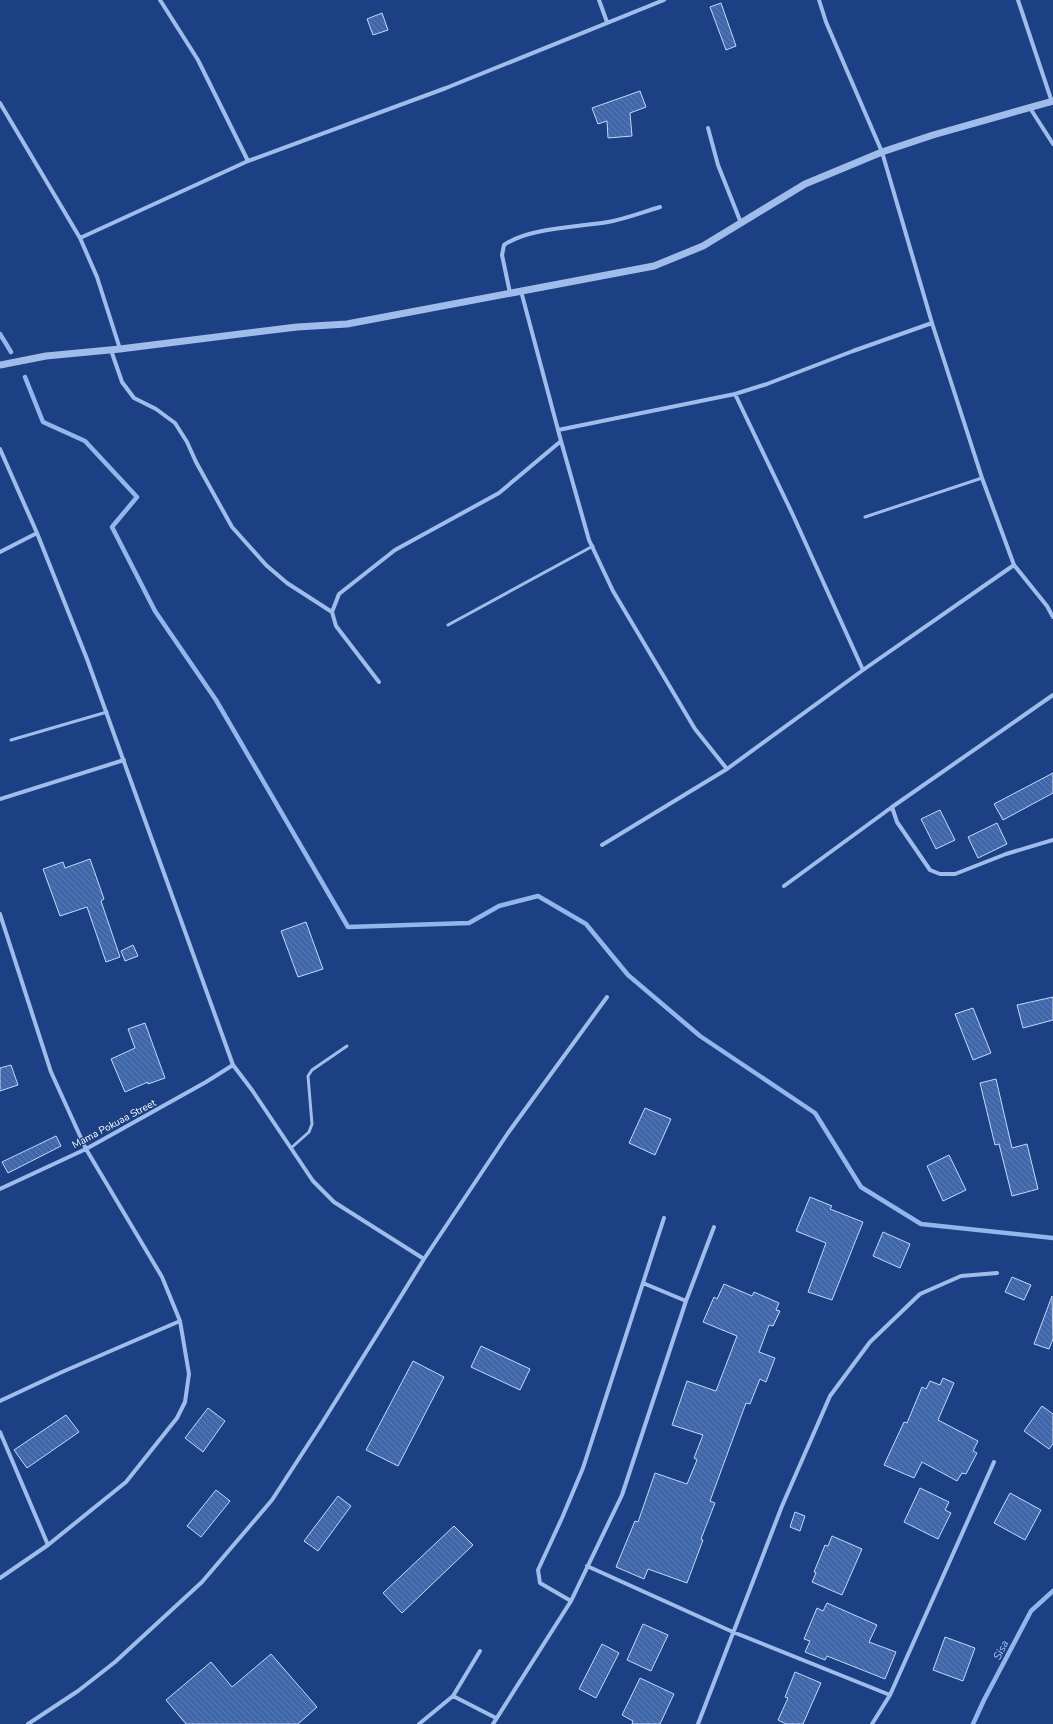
<svg xmlns="http://www.w3.org/2000/svg" width="1053" height="1724" font-family="'Nunito Sans',sans-serif">
<style>
.lines{fill:none;stroke-linecap:round;stroke-linejoin:round}
.stream{stroke:#93b6ed;stroke-width:4.5}
.building{fill:url(#building-back-hatch);stroke:#c5d8f8}
.service{stroke:#a0bceb;stroke-width:3}
.minor{stroke:#a0bceb;stroke-width:4}
.tertiary{stroke:#a0bceb;stroke-width:7}
.labels{text-anchor:middle;dominant-baseline:central;stroke-width:3;stroke-linejoin:round;paint-order:stroke}
.street-label{font-size:10px;fill:#fff;stroke:#1b4083}
.water-label{font-size:11px;font-style:italic;fill:#abc6f2;stroke:#1b4083}
</style>
<defs>
<pattern id="building-back-hatch" width="6" height="6" patternUnits="userSpaceOnUse"><rect width="6" height="6" fill="#3f67aa"/><path d="M-1 5l2 2M0 0l6 6M5-1l2 2" fill="none" stroke="#5c7eb7"/></pattern>
</defs>
<rect width="100%" height="100%" fill="#1b4083"/>
<g class="lines">
<!-- stream -->
<path class="stream" d="M 0,334 L 11,352
M 25,377 L 43,422 L 85,441 L 137,497 L 112,527 L 155,611 L 216,700 L 348,927 L 469,923 L 499,906 L 538,896 L 586,924 L 628,975 L 700,1036 L 815,1113 L 861,1187 L 921,1224 L 1053,1238
M 973,1724 L 984,1700 L 1031,1611 L 1053,1591"/>
</g>
<!-- building -->
<path class="building" d="M 721,3 L 736,46 L 726,50 L 710,7 Z
M 382,13 L 388,30 L 373,35 L 367,19 Z
M 640,91 L 646,107 L 630,113 L 632,136 L 608,138 L 607,121 L 598,124 L 592,108 Z
M 1053,773 L 1053,793 L 1003,820 L 994,804 Z
M 940,810 L 955,840 L 936,849 L 921,819 Z
M 997,823 L 1007,844 L 978,858 L 968,837 Z
M 90,859 L 104,899 L 101,901 L 120,957 L 106,962 L 87,907 L 60,916 L 43,869 L 63,862 L 65,868 Z
M 306,922 L 323,969 L 298,977 L 281,931 Z
M 133,945 L 138,956 L 125,961 L 121,951 Z
M 1053,997 L 1053,1020 L 1023,1028 L 1017,1005 Z
M 973,1008 L 991,1053 L 973,1060 L 955,1014 Z
M 145,1023 L 165,1078 L 148,1084 L 148,1082 L 125,1092 L 111,1059 L 135,1048 L 128,1029 Z
M 11,1065 L 18,1085 L 0,1091 L 0,1068 Z
M 996,1079 L 1012,1148 L 1027,1144 L 1038,1189 L 1012,1196 L 999,1144 L 995,1145 L 980,1083 Z
M 645,1108 L 671,1119 L 655,1155 L 629,1143 Z
M 56,1136 L 61,1146 L 8,1173 L 2,1162 Z
M 949,1155 L 966,1190 L 943,1201 L 927,1166 Z
M 810,1197 L 832,1206 L 830,1209 L 863,1222 L 832,1300 L 808,1292 L 826,1243 L 796,1231 Z
M 883,1232 L 910,1244 L 900,1268 L 873,1256 Z
M 1012,1277 L 1031,1285 L 1024,1300 L 1005,1292 Z
M 724,1284 L 752,1296 L 754,1292 L 779,1303 L 776,1310 L 780,1311 L 773,1326 L 769,1325 L 759,1352 L 775,1358 L 766,1382 L 760,1379 L 750,1404 L 746,1403 L 710,1501 L 715,1503 L 701,1539 L 703,1540 L 687,1583 L 648,1569 L 644,1579 L 616,1567 L 635,1521 L 638,1522 L 655,1473 L 687,1484 L 697,1460 L 694,1458 L 703,1435 L 672,1425 L 687,1381 L 716,1391 L 737,1336 L 703,1322 L 714,1297 L 717,1299 Z
M 1052,1296 L 1053,1339 L 1049,1349 L 1034,1344 Z
M 481,1346 L 530,1369 L 520,1390 L 471,1367 Z
M 413,1361 L 444,1377 L 398,1466 L 366,1450 Z
M 943,1378 L 954,1383 L 938,1420 L 978,1441 L 973,1451 L 977,1453 L 966,1474 L 962,1473 L 957,1481 L 922,1462 L 914,1478 L 884,1465 L 904,1422 L 907,1423 L 922,1387 L 926,1389 L 930,1381 L 940,1385 Z
M 1042,1406 L 1053,1414 L 1053,1444 L 1049,1449 L 1024,1431 Z
M 208,1408 L 225,1421 L 203,1452 L 185,1438 Z
M 66,1415 L 79,1432 L 27,1468 L 14,1450 Z
M 920,1488 L 949,1502 L 945,1510 L 951,1513 L 938,1539 L 904,1522 Z
M 216,1490 L 230,1501 L 201,1537 L 187,1526 Z
M 1010,1493 L 1041,1510 L 1025,1540 L 994,1523 Z
M 338,1496 L 351,1506 L 318,1551 L 304,1541 Z
M 795,1512 L 805,1516 L 800,1531 L 790,1527 Z
M 454,1526 L 473,1545 L 402,1613 L 383,1593 Z
M 832,1536 L 862,1549 L 842,1595 L 812,1582 L 816,1573 L 814,1572 L 825,1545 L 828,1546 Z
M 827,1603 L 877,1625 L 869,1642 L 896,1652 L 885,1679 L 827,1656 L 825,1660 L 805,1652 L 810,1641 L 804,1639 L 817,1608 L 823,1611 Z
M 643,1624 L 668,1635 L 651,1671 L 627,1660 Z
M 945,1637 L 975,1648 L 963,1681 L 933,1670 Z
M 602,1644 L 619,1653 L 596,1698 L 579,1689 Z
M 271,1654 L 317,1707 L 298,1724 L 186,1724 L 166,1700 L 211,1662 L 232,1687 Z
M 795,1672 L 821,1683 L 803,1724 L 786,1724 L 778,1720 L 788,1698 L 785,1697 Z
M 640,1678 L 674,1694 L 660,1724 L 632,1724 L 633,1721 L 622,1715 Z"/>
<g class="lines">
<!-- service -->
<path class="service" d="M 865,517 L 982,478
M 448,625 L 593,546
M 11,740 L 107,712
M 291,1148 L 309,1132 L 312,1124 L 308,1076 L 312,1070 L 347,1046"/>
<!-- minor -->
<path class="minor" d="M 160,0 L 198,60 L 248,161
M 599,0 L 607,22
M 819,0 L 826,22 L 882,152 L 932,323 L 982,478 L 1014,565 L 1047,606 L 1053,617
M 1018,0 L 1052,102
M 0,103 L 80,238 L 97,277 L 120,349
M 1030,108 L 1053,144
M 708,128 L 718,165 L 741,223
M 80,238 L 248,161 L 446,88 L 664,0
M 521,291 L 561,441 L 589,540 L 613,591 L 695,729 L 727,769
M 510,293 L 502,255 L 504,245 C 528,228 578,227 608,222 C 625,219 643,212 660,207
M 111,350 L 122,382 L 134,398 L 156,409 L 175,423 L 187,442 L 196,462 L 232,527 L 266,565 L 287,583 L 332,612
M 735,394 L 792,513 L 863,670
M 558,430 L 735,394 L 767,384 L 853,351 L 932,323
M 0,449 L 37,533 L 87,659 L 233,1065 L 252,1090 L 313,1181 L 334,1202 L 424,1259
M 0,552 L 37,533
M 379,682 L 336,626 L 332,612 L 339,594 L 395,550 L 499,493 L 561,441
M 1053,695 L 892,807 L 897,822 L 930,870 L 940,874 L 955,874 L 1006,854 L 1053,840
M 0,799 L 124,760
M 602,845 L 727,769 L 863,670 L 1014,565
M 784,886 L 892,807
M 0,914 L 51,1072 L 86,1149 L 162,1277 L 180,1321 L 189,1374 L 185,1402 L 177,1418 L 126,1482 L 48,1545 L 0,1578
M 0,1189 L 86,1149 L 206,1082 L 233,1065
M 643,1283 L 686,1301
M 0,1401 L 62,1372 L 180,1321
M 0,1432 L 48,1545
M 587,1566 L 733,1632 L 890,1695
M 571,1601 L 540,1583 L 538,1570 L 562,1518 L 583,1468 L 664,1218
M 453,1696 L 496,1718
M 28,1724 L 78,1691 L 115,1662 L 202,1582 L 272,1500 L 322,1423 L 424,1259 L 508,1133 L 607,997
M 419,1724 L 453,1696 L 480,1651
M 493,1724 L 571,1601 L 622,1495 L 686,1301 L 714,1227
M 698,1724 L 782,1506 L 830,1396 L 870,1342 L 920,1294 L 961,1276 L 997,1273
M 872,1724 L 890,1695 L 994,1462"/>
<!-- tertiary -->
<path class="tertiary" d="M 0,365 L 46,356 L 120,349 L 297,327 L 347,324 L 654,266 L 703,246 L 805,184 L 882,152 L 933,135 L 1053,101"/>
</g>
<g class="labels">
<!-- street labels -->
<g class="street-label">
<text transform="translate(114 1124) rotate(-28)">Mama Pokuaa Street</text>
</g>
<!-- water labels -->
<g class="water-label">
<text transform="translate(1001 1650) rotate(-63)">Sisa</text>
</g>
</g>
</svg>
